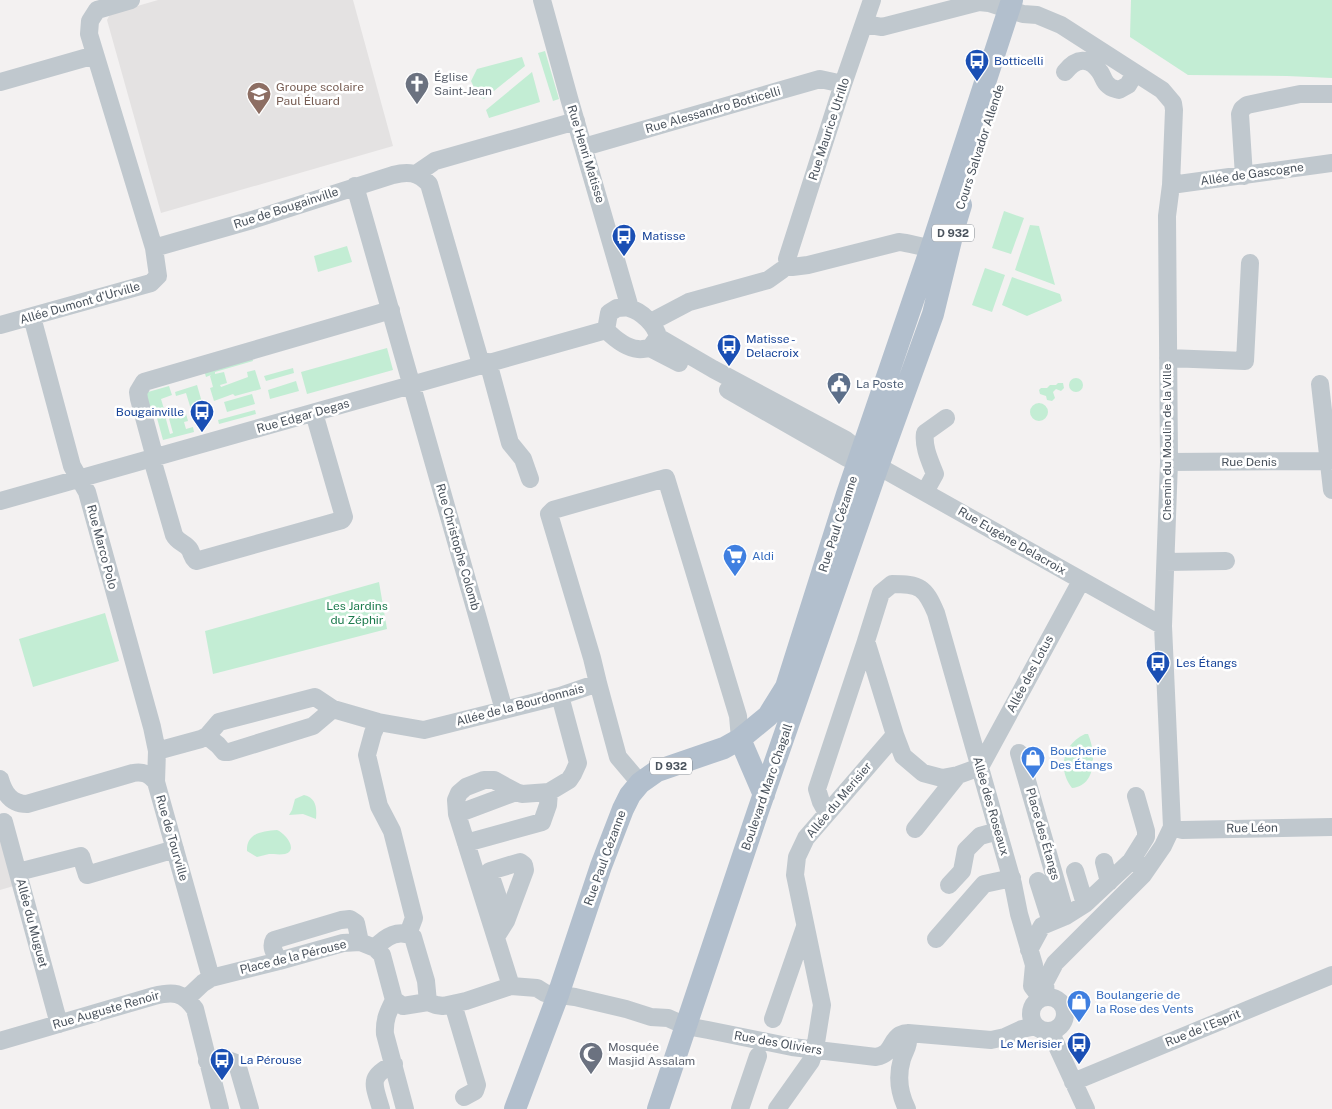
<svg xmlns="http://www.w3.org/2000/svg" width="1332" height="1109" font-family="'Public Sans',sans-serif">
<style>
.education{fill:#e4e2e2}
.green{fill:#c3edd4}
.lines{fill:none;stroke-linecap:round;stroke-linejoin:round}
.minor{stroke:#c0c8ce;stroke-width:18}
.major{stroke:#b2bfcd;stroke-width:22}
.labels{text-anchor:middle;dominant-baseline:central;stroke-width:5;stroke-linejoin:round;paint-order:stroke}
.shield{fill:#fff;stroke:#80878e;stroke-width:1}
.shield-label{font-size:11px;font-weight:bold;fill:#4a535d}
.transit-label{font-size:12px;fill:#164399;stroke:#fff;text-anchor:start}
.worship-label{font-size:12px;fill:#5b616d;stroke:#fff;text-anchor:start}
.education-label{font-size:12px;fill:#785e54;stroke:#fff;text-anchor:start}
.street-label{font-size:12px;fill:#4a535d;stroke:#fff}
.service-label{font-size:12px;fill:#4e5e75;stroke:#fff;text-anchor:start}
.shop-label{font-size:12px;fill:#366cbe;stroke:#fff;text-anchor:start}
.park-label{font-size:12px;fill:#1d7b4e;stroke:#fff}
</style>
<rect width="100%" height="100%" fill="#f3f1f1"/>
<!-- education -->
<path class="education" d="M 158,0 L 353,0 L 393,146 L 161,213 L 107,20 L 110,14 Z
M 0,826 L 17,885 L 0,890 Z"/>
<!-- green -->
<path class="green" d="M 1131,0 L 1332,0 L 1332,78 L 1287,76 L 1188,75 L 1130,37 Z
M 545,51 L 559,99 L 553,101 L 538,53 Z
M 522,57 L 525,66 L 484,99 L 478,96 L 471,81 L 477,69 Z
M 532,72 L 540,102 L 489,118 L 486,110 Z
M 1004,211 L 1024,218 L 1011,254 L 992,248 Z
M 1030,225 L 1039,226 L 1055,285 L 1015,270 Z
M 347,246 L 352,262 L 318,272 L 314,256 Z
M 985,268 L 1005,275 L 992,312 L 972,305 Z
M 1012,277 L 1060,294 L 1062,301 L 1027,316 L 1002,305 Z
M 387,348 L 393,370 L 307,394 L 301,372 Z
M 251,354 L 253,361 L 215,372 L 215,374 L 224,372 L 227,383 L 220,385 L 221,387 L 248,377 L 247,372 L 255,370 L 261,389 L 235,396 L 233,394 L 214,401 L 210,388 L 213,387 L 210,376 L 211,375 L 206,377 L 203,367 Z
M 293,368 L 294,373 L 266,381 L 264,376 Z
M1069 385a7 7 0 1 1 14 0a7 7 0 1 1-14 0Z
M 296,381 L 299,391 L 270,399 L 268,390 Z
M 1058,383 L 1063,383 L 1064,388 L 1061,391 L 1056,389 L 1053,392 L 1055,398 L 1052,401 L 1047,400 L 1046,396 L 1040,394 L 1039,390 L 1041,388 L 1047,388 L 1050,385 L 1056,385 Z
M 197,385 L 208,423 L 196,426 L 186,393 L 176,396 L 175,392 Z
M 169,386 L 172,395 L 161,399 L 164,409 L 175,406 L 176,410 L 164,412 L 170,434 L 173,433 L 168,415 L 185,410 L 188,421 L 184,422 L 186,429 L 193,427 L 194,432 L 163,440 L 154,407 L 145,409 L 141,394 Z
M 252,394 L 255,404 L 227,412 L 224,402 Z
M1030 412a9 9 0 1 1 18 0a9 9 0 1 1-18 0Z
M 255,410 L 256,414 L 219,424 L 218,420 Z
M 379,582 L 387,629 L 213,674 L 205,631 Z
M 105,613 L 119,661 L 33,687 L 19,639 Z
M 1085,734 L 1088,734 C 1096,752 1097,786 1072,788 C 1057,769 1063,744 1085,734 Z
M 304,795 C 316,798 317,807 316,819 L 303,814 L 289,815 L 292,810 L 295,799 Z
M 277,830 C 285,833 299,850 285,854 C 280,855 273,854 269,854 C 265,855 261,856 257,857 L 247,851 C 246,833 263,831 277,830 Z"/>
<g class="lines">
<!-- minor -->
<path class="minor" d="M 131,0 L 97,10 L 90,21 L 89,34 L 154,248 L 252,220 L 393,175 C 408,171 418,172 429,184 L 481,364
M 542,0 L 569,98 L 630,308
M 864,24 L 882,27 L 979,2 L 989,3 L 1023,14 L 1037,15 L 1061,25 L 1162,90 L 1173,103 L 1174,110 L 1171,185 L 1167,216 L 1169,462 L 1163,626 L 1172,827 L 1163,846 L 1143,875 L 1055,963 L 1045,982 L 1046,997
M 1065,72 C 1076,58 1089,56 1100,72 C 1103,76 1104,82 1108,85 C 1110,88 1116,89 1119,90 L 1128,85 L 1135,73
M 0,82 L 95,55
M 584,147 L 820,79 L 843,84
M 416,174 L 435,161 L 576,121
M 1244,176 L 1240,114 L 1242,109 L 1247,105 L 1300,94 L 1332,94
M 1171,185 L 1332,163
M 355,186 L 504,710
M 787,259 L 843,84 L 872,0
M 792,267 L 808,265 L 899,242 C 910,243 920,247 931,248
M 617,308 C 620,308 626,307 629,308 C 641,311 656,325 658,337 L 650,348 C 647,348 641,350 638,349 C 626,348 614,338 606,330 L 609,313 Z
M 32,317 L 72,466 L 87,492 L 152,727 L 157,751 L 156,782
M 651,322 L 689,302 L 768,280 L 782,270
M 0,325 L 151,283 L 158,276 L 154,248
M 658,337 L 713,369 L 846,440 L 851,444 L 860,456 L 1163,626
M 650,348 L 679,363
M 1168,358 L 1245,361 L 1250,263
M 488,362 L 510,443 L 523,459 L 530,479
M 1320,384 L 1332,490
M 728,390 L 847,458 L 860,456
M 155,458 L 139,399 L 138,392 L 144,382 L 391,310
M 152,459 L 174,535 C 178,543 186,543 190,550 C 192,554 192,557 196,561 L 342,520 L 344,517 L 314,413
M 1169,462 L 1329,461
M 925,492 L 935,474 C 930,461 923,447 925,433 L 946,418
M 0,501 L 606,330
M 1166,562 L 1226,561
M 598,683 L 592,658 L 549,514 L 553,510 L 666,478 L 738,716 L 740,739
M 378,722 L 373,733 L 367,755 L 379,806 L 392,831 L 414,918 L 408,934
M 895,735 L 903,756 L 923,773 L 942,778 L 958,775 L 980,767 L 1081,581
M 207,736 L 218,745 L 224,752 L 229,752 L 313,726 L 333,709
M 157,751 L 201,739 L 207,736 L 219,722 L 315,697 L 333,709 L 378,722 L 424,730 L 560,696 L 598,683 L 618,757 L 640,783
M 1019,753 L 1066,916
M 0,779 C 4,793 11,804 27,804 L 133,773 C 143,771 149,774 156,782 L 211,978
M 827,813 L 821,802 L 817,789 L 866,641
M 457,814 L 516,792
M 4,822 L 59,1024
M 1172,827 L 1182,830 L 1332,827
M 915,829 L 958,775
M 466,843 L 542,822 L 548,805 L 549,792
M 1131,861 L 1146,837 L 1146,831 L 1136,796
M 1104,862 L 1109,882
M 1075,871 L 1085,904
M 18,872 L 81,856 L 87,875 L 175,849
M 1038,881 L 1051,922
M 949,885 L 962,871 L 966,850 L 980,836 L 998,831
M 496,937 L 506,921 L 525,870 L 524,865 L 520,862 L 490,871 L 490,874 L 506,921
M 936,939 L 984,884 L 1012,878
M 375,948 C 385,937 399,928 413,937 L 426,981 L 428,1002
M 1029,950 L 1042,926 L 1066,916 L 1085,904 L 1131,861 L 1147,869
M 279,961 C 275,954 270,947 274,940 L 341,920 L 350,919 L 356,923 L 360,942
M 511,986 L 457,814 L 456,800 L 459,793 L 466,787 L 484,780 L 494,780 L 516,792 L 522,794 L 549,792 L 569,780 L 573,774 L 578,763 L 560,696
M1031 1014a17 17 0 1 1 34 0a17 17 0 1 1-34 0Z
M 186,999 L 203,983 L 211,978 L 279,961 L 343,943 L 360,942 L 375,948 L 382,955 L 394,1000 L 403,1006 L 428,1002
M 394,1000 C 388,1012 384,1020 385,1034 L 405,1109
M 428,1002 L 436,1005 L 443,1006 L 466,1001 L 511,986 L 537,988 L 545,993 L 575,997 L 626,1009 L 651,1017 L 668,1018 L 686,1026 L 708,1030 L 792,1047 L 876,1057 C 893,1054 890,1041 900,1035 C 902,1034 905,1033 908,1033 L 991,1040 L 1005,1037 L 1022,1029 L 1036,1026
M 453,1004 L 477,1085 L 475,1091 L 464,1097
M 773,1019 L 805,927
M 1050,1031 L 1086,1109
M 0,1041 L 154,996 C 173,991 183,992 195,1009 L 220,1109
M 207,1061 C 217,1058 228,1058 237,1064 L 250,1109
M 1073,1082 L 1332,975
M 381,1109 C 374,1084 367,1077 394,1064
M 740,1109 L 758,1056
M 777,1109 L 811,1061 L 815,1049 L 822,1005 L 795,875 L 797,857 L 806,838 L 895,735 L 866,641 L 881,593 L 892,584 C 920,584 925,587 936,613 L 1013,884 L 1019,914 L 1034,965 L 1032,986 L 1041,998
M 907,1109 C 899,1093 897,1076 902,1059 C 906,1047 909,1047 908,1033"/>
<!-- major -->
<path class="major" d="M 740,739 L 764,795
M 515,1109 L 558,995 L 601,866 L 623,809 L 630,795 L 640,783 L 657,771 L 724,748 L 740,739 L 768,716 L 786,687 L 847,494 L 931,248 L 1012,0
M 658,1109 L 758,811 L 878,466 L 933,314 L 954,228 L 961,205"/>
</g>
<!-- icons -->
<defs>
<symbol id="bus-pin" viewBox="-11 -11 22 30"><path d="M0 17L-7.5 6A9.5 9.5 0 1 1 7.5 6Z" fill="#1a4fb4" stroke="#fff"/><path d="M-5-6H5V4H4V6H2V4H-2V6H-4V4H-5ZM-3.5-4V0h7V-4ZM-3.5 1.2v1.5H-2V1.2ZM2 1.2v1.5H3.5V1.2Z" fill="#fff"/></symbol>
<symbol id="church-pin" viewBox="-11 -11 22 30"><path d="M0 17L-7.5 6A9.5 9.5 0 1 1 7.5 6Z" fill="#6b7280" stroke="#fff"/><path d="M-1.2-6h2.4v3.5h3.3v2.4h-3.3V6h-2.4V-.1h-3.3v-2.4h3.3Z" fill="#fff"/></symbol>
<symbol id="school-pin" viewBox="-11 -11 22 30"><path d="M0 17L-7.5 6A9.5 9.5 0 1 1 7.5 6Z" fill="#8d6e63" stroke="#fff"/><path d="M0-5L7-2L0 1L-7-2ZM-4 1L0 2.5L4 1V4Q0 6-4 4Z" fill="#fff"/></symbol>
<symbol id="civic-pin" viewBox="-11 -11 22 30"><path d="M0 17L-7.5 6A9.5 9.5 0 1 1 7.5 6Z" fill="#5c6f8a" stroke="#fff"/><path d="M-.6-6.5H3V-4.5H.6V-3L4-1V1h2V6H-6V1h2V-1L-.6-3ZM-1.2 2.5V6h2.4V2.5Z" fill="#fff"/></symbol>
<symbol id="supermarket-pin" viewBox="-11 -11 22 30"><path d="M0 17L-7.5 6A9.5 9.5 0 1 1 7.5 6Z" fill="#3f7fe0" stroke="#fff"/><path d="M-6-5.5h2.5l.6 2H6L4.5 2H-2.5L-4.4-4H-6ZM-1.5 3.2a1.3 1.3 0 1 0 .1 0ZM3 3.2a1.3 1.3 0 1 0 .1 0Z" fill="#fff"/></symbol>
<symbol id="shop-pin" viewBox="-11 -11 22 30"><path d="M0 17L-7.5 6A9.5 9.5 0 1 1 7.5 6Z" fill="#3f7fe0" stroke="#fff"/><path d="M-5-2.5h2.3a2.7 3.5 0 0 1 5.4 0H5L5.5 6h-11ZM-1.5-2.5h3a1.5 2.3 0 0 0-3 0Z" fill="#fff"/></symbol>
<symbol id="mosque-pin" viewBox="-11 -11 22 30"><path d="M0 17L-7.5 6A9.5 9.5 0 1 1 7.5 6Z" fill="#6b7280" stroke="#fff"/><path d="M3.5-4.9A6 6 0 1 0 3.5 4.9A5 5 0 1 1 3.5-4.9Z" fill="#fff"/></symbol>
</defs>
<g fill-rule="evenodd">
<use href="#bus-pin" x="963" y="47" width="28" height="38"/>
<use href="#church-pin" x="403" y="70" width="28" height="38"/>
<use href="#school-pin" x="245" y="80" width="28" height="38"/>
<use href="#bus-pin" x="610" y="222" width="28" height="38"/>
<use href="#bus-pin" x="715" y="332" width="28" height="38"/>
<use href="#civic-pin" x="825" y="370" width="28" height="38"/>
<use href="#bus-pin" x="188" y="398" width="28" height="38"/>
<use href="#supermarket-pin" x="721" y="542" width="28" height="38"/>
<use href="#bus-pin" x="1144" y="649" width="28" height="38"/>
<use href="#shop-pin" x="1019" y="744" width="28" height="38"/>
<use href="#shop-pin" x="1065" y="988" width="28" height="38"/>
<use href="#bus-pin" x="1065" y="1030" width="28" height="38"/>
<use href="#mosque-pin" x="577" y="1040" width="28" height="38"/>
<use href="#bus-pin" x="208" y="1046" width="28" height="38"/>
</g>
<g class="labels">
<!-- shield labels -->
<g class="shield">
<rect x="932" y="224.5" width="42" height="17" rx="4"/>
<rect x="650" y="757.5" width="42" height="17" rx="4"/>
</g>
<g class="shield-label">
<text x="953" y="233">D 932</text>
<text x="671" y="766">D 932</text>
</g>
<!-- transit labels -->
<g class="transit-label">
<text x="994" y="61">Botticelli</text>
<text x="642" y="236">Matisse</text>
<text x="746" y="339">Matisse -<tspan x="746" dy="14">Delacroix</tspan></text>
<text x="184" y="412" text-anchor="end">Bougainville</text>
<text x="1176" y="663">Les Étangs</text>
<text x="1062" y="1044" text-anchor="end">Le Merisier</text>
<text x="240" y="1060">La Pérouse</text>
</g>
<!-- worship labels -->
<g class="worship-label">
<text x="434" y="77">Église<tspan x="434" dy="14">Saint-Jean</tspan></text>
<text x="608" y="1047">Mosquée<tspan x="608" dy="14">Masjid Assalam</tspan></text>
</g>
<!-- education labels -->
<g class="education-label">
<text x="276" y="87">Groupe scolaire<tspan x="276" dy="14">Paul Éluard</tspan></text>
</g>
<!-- street labels -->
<g class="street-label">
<text transform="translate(713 110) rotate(-16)">Rue Alessandro Botticelli</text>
<text transform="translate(829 129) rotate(-72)">Rue Maurice Utrillo</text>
<text transform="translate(980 147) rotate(-72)">Cours Salvador Allende</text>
<text transform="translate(586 154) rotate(73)">Rue Henri Matisse</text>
<text transform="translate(1252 174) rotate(-8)">Allée de Gascogne</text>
<text transform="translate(286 208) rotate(-18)">Rue de Bougainville</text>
<text transform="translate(80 303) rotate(-16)">Allée Dumont d'Urville</text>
<text transform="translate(303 416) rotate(-16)">Rue Edgar Degas</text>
<text transform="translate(1167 442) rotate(-90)">Chemin du Moulin de la Ville</text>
<text x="1249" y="462">Rue Denis</text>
<text transform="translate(838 524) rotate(-72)">Rue Paul Cézanne</text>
<text transform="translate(1012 541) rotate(30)">Rue Eugène Delacroix</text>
<text transform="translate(102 547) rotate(75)">Rue Marco Polo</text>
<text transform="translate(458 547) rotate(74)">Rue Christophe Colomb</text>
<text transform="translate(1030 674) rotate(-62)">Allée des Lotus</text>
<text transform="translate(520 705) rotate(-15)">Allée de la Bourdonnais</text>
<text transform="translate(767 787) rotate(-71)">Boulevard Marc Chagall</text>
<text transform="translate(839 800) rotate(-50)">Allée du Merisier</text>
<text transform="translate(991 806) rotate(74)">Allée des Roseaux</text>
<text transform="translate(1252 828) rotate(-1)">Rue Léon</text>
<text transform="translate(1043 834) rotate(74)">Place des Étangs</text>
<text transform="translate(172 838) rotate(74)">Rue de Tourville</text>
<text transform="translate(605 858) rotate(-70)">Rue Paul Cézanne</text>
<text transform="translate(32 923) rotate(75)">Allée du Muguet</text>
<text transform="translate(293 957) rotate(-14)">Place de la Pérouse</text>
<text transform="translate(106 1010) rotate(-16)">Rue Auguste Renoir</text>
<text transform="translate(1203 1028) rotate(-22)">Rue de l'Esprit</text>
<text transform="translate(778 1043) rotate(10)">Rue des Oliviers</text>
</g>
<!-- service labels -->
<g class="service-label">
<text x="856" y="384">La Poste</text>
</g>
<!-- shop labels -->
<g class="shop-label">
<text x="752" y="556">Aldi</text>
<text x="1050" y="751">Boucherie<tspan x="1050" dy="14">Des Étangs</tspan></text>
<text x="1096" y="995">Boulangerie de<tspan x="1096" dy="14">la Rose des Vents</tspan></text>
</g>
<!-- park labels -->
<g class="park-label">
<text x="357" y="606">Les Jardins<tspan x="357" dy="14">du Zéphir</tspan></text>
</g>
</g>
</svg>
